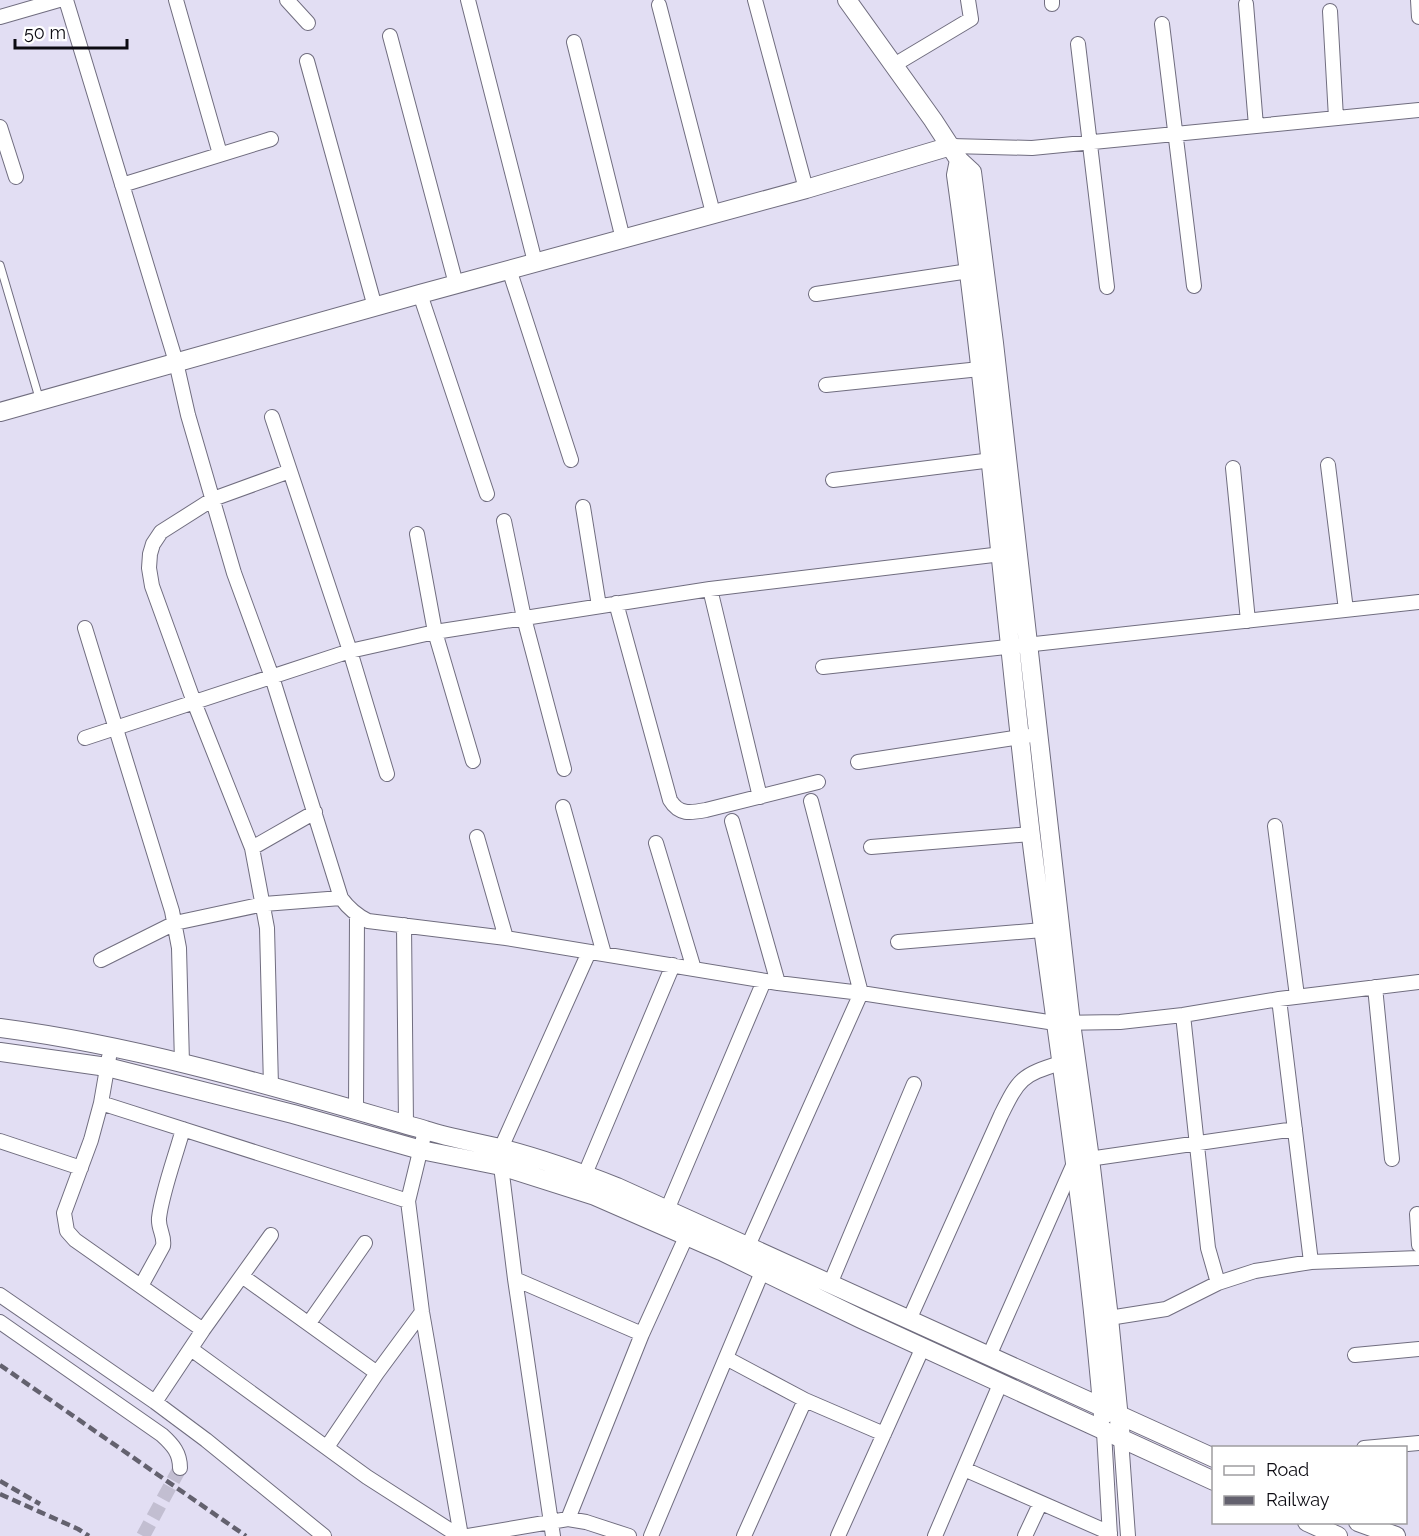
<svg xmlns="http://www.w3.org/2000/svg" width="1419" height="1536" font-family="Raleway,sans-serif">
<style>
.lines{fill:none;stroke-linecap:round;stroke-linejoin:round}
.street-tunnel{stroke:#c2bed1;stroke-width:14;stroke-dasharray:14 7;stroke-linecap:butt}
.lane-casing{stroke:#706d7f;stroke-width:9}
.street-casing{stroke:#706d7f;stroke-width:16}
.secondary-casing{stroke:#706d7f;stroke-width:20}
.lane{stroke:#fff;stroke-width:7}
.street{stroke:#fff;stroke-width:14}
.secondary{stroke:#fff;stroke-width:18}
.rail{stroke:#63616e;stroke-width:4.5;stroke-dasharray:9 4.5;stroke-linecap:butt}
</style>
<rect width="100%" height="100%" fill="#e2def3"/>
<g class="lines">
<!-- street-tunnel -->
<path class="street-tunnel" d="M 143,1536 L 180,1468"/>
<defs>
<path id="lane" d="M 0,265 L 40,401"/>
<path id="street" d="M 66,0 L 176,362 L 188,415 L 234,573 L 272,677 L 341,898 C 349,909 356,915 368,921 L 506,938 L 778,983 L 861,993 L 1055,1023 L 1120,1022 L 1183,1015 L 1279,999 L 1419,982
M 176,0 L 220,154
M 287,0 L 308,23
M 468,0 L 535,262
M 755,0 L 806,189
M 1052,0 L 1052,4
M 1418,0 L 1419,17
M 1246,4 L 1256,126
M 659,5 L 713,213
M 1330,11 L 1336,118
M 0,17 L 59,0
M 1162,24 L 1194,286
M 390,36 L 456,284
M 574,42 L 623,239
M 1078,44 L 1107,287
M 307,61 L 375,307
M 894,65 L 971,19 L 968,0
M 0,127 L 16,177
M 951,146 L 1032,148 L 1419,110
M 122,185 L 271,139
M 509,269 L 571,460
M 420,294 L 487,494
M 816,294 L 969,271
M 826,385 L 980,369
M 272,417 L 350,651 L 387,774
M 1328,465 L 1346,610
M 1233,468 L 1248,621
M 833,480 L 1000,459
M 583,507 L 599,606
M 504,521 L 524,618 L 564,769
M 417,534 L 435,632 L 473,761
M 710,589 L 760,797
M 616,603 L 670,800 C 679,815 690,813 706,810 L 818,782
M 85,628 L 172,911 L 179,948 L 182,1063
M 823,667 L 1419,602
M 85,738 L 350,651 L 435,632 L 710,589 L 1010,553
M 858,762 L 1027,736
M 563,807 L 604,954
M 732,821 L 778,983
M 1275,826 L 1297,996
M 477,837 L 506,938
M 656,843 L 694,969
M 871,847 L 1031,834
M 252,848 L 315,812
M 404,925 L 406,1124
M 898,942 L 1043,930
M 101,960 L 175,923 L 264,904 L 341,898
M 1375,987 L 1392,1159
M 1279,999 L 1311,1262
M 1183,1015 L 1208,1248 L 1218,1283
M 109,1057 L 101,1103 L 91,1140 L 64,1213 L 67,1231 L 75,1240 L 203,1330
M 271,1086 L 267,928 L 252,848 L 194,702 L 152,586 L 149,568 L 150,554 L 153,544 L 161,532 L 213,499 L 290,471
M 101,1103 L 408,1201
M 356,1109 L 357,916
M 425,1131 L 408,1201 L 422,1312 L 461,1536
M 0,1141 L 81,1168
M 501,1148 L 589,952
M 501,1166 L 515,1279 L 553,1536
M 585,1174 L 673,965
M 667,1210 L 764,981
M 1417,1214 L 1419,1245
M 748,1246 L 861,993 L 811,801
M 242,1276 L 377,1373
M 515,1279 L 642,1334
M 830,1284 L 914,1084
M 141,1286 L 163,1246 C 165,1236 158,1229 159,1218 C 162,1192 176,1155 183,1129
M 0,1295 L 155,1402 L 206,1440 L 324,1536
M 1109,1318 L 1166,1309 L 1218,1283 L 1255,1271 L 1311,1262 L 1419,1258
M 909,1320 L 1001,1115 C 1019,1079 1021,1075 1061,1063
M 0,1322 L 162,1435 C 173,1445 180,1453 180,1468
M 309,1323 L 365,1243
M 191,1349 L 367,1477 L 459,1536
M 1355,1355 L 1419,1349
M 989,1356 L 1075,1161 L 1295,1129
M 726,1358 L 805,1400 L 884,1434
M 155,1402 L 203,1330 L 271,1235
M 1104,1432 L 1110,1536
M 1121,1439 L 1128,1536
M 327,1447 L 377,1373 L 422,1312
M 1364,1448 L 1419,1443
M 964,1469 L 1110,1533
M 568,1519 L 642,1334 L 686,1237
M 468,1536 L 568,1519 L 586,1522 L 629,1536
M 651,1536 L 762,1272
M 744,1536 L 805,1400
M 838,1536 L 923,1347
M 935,1536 L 1001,1382
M 1025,1536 L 1040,1504"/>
<path id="secondary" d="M 847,0 L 933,120 L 959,160 L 972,172 L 994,343 L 1071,1023 L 1090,1159 L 1109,1318 L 1121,1439
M 959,160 L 956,175 C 987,395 1005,616 1031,836 C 1055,1029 1087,1221 1103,1416
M 0,412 L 420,294 L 806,189 L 951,146
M 0,1028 C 145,1047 285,1090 425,1130 C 450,1138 475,1142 500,1148 C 540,1158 579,1172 617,1187 L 1214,1458
M 0,1052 L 107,1067 L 293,1114 L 421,1150 L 501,1166 L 595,1196 L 721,1251 L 861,1319 L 1214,1481
M 1307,1522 L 1338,1536
M 1358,1522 L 1396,1536"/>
</defs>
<!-- lane casing -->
<use href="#lane" class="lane-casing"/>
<!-- street casing -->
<use href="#street" class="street-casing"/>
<!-- secondary casing -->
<use href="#secondary" class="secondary-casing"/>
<!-- lane -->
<use href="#lane" class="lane"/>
<!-- street -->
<use href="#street" class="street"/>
<!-- secondary -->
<use href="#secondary" class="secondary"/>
<!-- rail -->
<path class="rail" d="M 0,1365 L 246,1536
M 0,1481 L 40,1504
M 0,1494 L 78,1529 L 89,1536"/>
</g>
<!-- legend -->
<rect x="1212" y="1446" width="195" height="78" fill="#ffffff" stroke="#9e9da0" stroke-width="1.5"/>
<rect x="1224" y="1466" width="30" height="9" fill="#ffffff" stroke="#9e9da0" stroke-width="1.5"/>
<text x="1266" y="1476" font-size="18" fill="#0c0b12">Road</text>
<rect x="1224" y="1496" width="30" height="9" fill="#63616e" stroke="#9e9da0" stroke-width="1.5"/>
<text x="1266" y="1506" font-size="18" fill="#0c0b12">Railway</text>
<!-- scale -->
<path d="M15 39v9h112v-9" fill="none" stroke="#0c0b12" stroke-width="3"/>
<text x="24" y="39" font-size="18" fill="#0c0b12" stroke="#ffffff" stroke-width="4.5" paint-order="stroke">50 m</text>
</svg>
